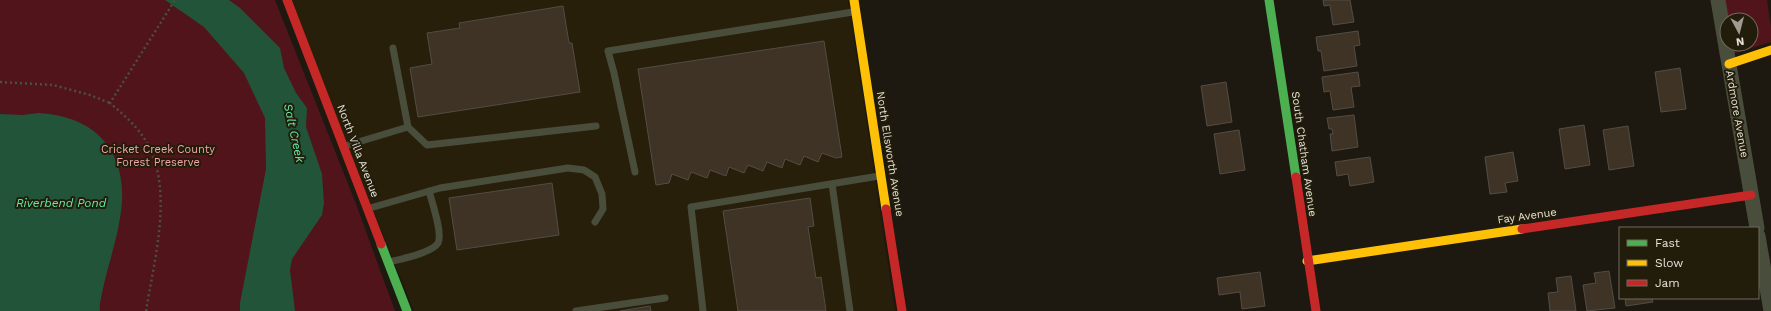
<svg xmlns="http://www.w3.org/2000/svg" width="1771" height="311" font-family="'Work Sans',sans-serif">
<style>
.built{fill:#271f09}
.green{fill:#51141a;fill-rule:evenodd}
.water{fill:#22543a}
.building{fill:#3f3325;stroke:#524d46}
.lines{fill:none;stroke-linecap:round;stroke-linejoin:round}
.path{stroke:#4d4f41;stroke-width:2.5;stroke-dasharray:2 3;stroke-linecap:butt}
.lane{stroke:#494d3b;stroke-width:7}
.street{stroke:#494d3b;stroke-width:15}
.fast{stroke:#4caf50;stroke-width:9}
.slow{stroke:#ffc107;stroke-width:9}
.jam{stroke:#c62828;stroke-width:9}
.labels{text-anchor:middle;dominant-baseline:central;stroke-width:4;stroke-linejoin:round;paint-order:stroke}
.street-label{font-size:11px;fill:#e5e1d6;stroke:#221c0b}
.park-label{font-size:11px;fill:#f4a6a6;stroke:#221c0b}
.water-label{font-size:12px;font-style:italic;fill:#62eba8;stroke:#221c0b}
</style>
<rect width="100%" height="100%" fill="#1d1910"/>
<!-- built -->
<path class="built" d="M 288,0 L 848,0 L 895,311 L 414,311 Z"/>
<!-- green -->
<path class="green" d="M 0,0 L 275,0 L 356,204 L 395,311 L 0,311 Z
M 1711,0 L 1767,0 L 1771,27 L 1771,42 L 1720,58 ZM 1727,20 L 1751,20 L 1751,44 L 1727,44 Z"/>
<!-- water -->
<path class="water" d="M 165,0 L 229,0 L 240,8 L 280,48 L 284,68 L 296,93 L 307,108 L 306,127 L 322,174 L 324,203 L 322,215 L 292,259 L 290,270 L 295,311 L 240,311 L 240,303 L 266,169 L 265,118 L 244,73 L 204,27 Z
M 38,113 C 100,116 131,157 120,218 C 116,244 107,268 102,293 C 101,299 99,305 100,311 L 0,311 L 0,114 L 23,115 Z"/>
<!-- building -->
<path class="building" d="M 1323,0 L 1350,0 L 1354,22 L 1333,25 L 1330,5 L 1324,6 Z
M 563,6 L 569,43 L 572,43 L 580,92 L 418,117 L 410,68 L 432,64 L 427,33 L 460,28 L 459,23 Z
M 1358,31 L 1360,45 L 1354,46 L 1357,66 L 1324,71 L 1321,51 L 1318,51 L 1316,37 Z
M 824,41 L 842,157 L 836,158 L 822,153 L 818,162 L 804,156 L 800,165 L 785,159 L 782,168 L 767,162 L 763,171 L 748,165 L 744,173 L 729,167 L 726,176 L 710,170 L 707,178 L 691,172 L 688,180 L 672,174 L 669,183 L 656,185 L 638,69 Z
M 1680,68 L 1686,109 L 1661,112 L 1655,72 Z
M 1358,72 L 1360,86 L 1351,87 L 1354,107 L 1333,110 L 1330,91 L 1324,92 L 1322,77 Z
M 1226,82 L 1232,122 L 1207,126 L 1201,86 Z
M 1354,115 L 1358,147 L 1332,151 L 1330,134 L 1333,134 L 1332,129 L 1329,129 L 1327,118 Z
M 1584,125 L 1590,165 L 1565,169 L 1559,129 Z
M 1628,126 L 1634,166 L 1609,170 L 1603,130 Z
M 1239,130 L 1245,170 L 1220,174 L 1214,134 Z
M 1513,152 L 1518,181 L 1505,183 L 1507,192 L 1490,194 L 1485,157 Z
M 1370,157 L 1374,182 L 1350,186 L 1348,174 L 1337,176 L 1335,162 Z
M 552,183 L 559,235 L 457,250 L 449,198 Z
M 810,198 L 814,226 L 808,227 L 816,278 L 821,277 L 826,311 L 738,311 L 723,211 Z
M 1609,271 L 1615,308 L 1587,311 L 1583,285 L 1596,283 L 1594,273 Z
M 1260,272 L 1265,306 L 1242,309 L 1240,292 L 1219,295 L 1217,278 Z
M 1571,276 L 1576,311 L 1550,311 L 1548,293 L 1558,292 L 1556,278 Z
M 1625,298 L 1652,298 L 1653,302 L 1626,306 Z
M 650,306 L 651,311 L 620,311 Z"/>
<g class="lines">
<!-- path -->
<path class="path" d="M 0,82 L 53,85 L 90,95 L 110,103
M 146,311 C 154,260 174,191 147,143 C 138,127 124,115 110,103 L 175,0"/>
<!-- lane -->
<path class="lane" d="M 393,48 L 408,127 L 427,145 L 596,126
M 345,146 L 408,127
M 635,172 L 614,73 L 608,51 L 853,12
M 832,184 L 850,311
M 370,208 L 440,188 L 568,168 L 584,170 L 595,177 L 602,194 L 603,209 L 595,222
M 389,262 C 401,259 432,253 438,243 C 443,234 432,202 429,191
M 576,311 L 665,298
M 703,311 L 691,207 L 879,176"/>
<!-- street -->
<path class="street" d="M 1718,0 L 1757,228
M 1758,236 L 1771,311"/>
<!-- fast -->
<path class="fast" d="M 1269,0 L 1296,177
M 381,244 L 407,311"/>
<!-- slow -->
<path class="slow" d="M 854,0 L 886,209
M 1729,64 L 1771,50
M 1307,261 L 1522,229"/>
<!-- jam -->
<path class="jam" d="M 287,0 L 381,244
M 1296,177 L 1316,311
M 886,209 L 902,311
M 1522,229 L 1751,195"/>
</g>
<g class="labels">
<!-- street labels -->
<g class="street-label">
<text transform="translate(1737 114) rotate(80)">Ardmore Avenue</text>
<text transform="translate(358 151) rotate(69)">North Villa Avenue</text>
<text transform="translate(890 154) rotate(81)">North Ellsworth Avenue</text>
<text transform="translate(1304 154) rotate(82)">South Chatham Avenue</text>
<text transform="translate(1527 216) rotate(-8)">Fay Avenue</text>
</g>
<!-- park labels -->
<g class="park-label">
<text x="158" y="149">Cricket Creek County<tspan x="158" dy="13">Forest Preserve</tspan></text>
</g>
<!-- water labels -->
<g class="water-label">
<text transform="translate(294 133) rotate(78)">Salt Creek</text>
<text x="61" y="203">Riverbend Pond</text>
</g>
</g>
<!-- legend -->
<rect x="1619" y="227" width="140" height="72" fill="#221c0b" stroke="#706b5c"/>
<rect x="1627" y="240" width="20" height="6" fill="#4caf50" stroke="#706b5c"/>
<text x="1655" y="247" font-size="12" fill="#e5e1d6">Fast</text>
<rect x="1627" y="260" width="20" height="6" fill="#ffc107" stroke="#706b5c"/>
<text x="1655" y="267" font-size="12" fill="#e5e1d6">Slow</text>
<rect x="1627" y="280" width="20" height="6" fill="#c62828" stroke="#706b5c"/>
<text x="1655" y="287" font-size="12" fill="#e5e1d6">Jam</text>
<!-- north arrow -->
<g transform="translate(1739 32) rotate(173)"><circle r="19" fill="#221c0b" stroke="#706b5c"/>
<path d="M0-3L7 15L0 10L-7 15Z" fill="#9f9b91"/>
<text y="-6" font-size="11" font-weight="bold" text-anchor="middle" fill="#e5e1d6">N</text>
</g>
</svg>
